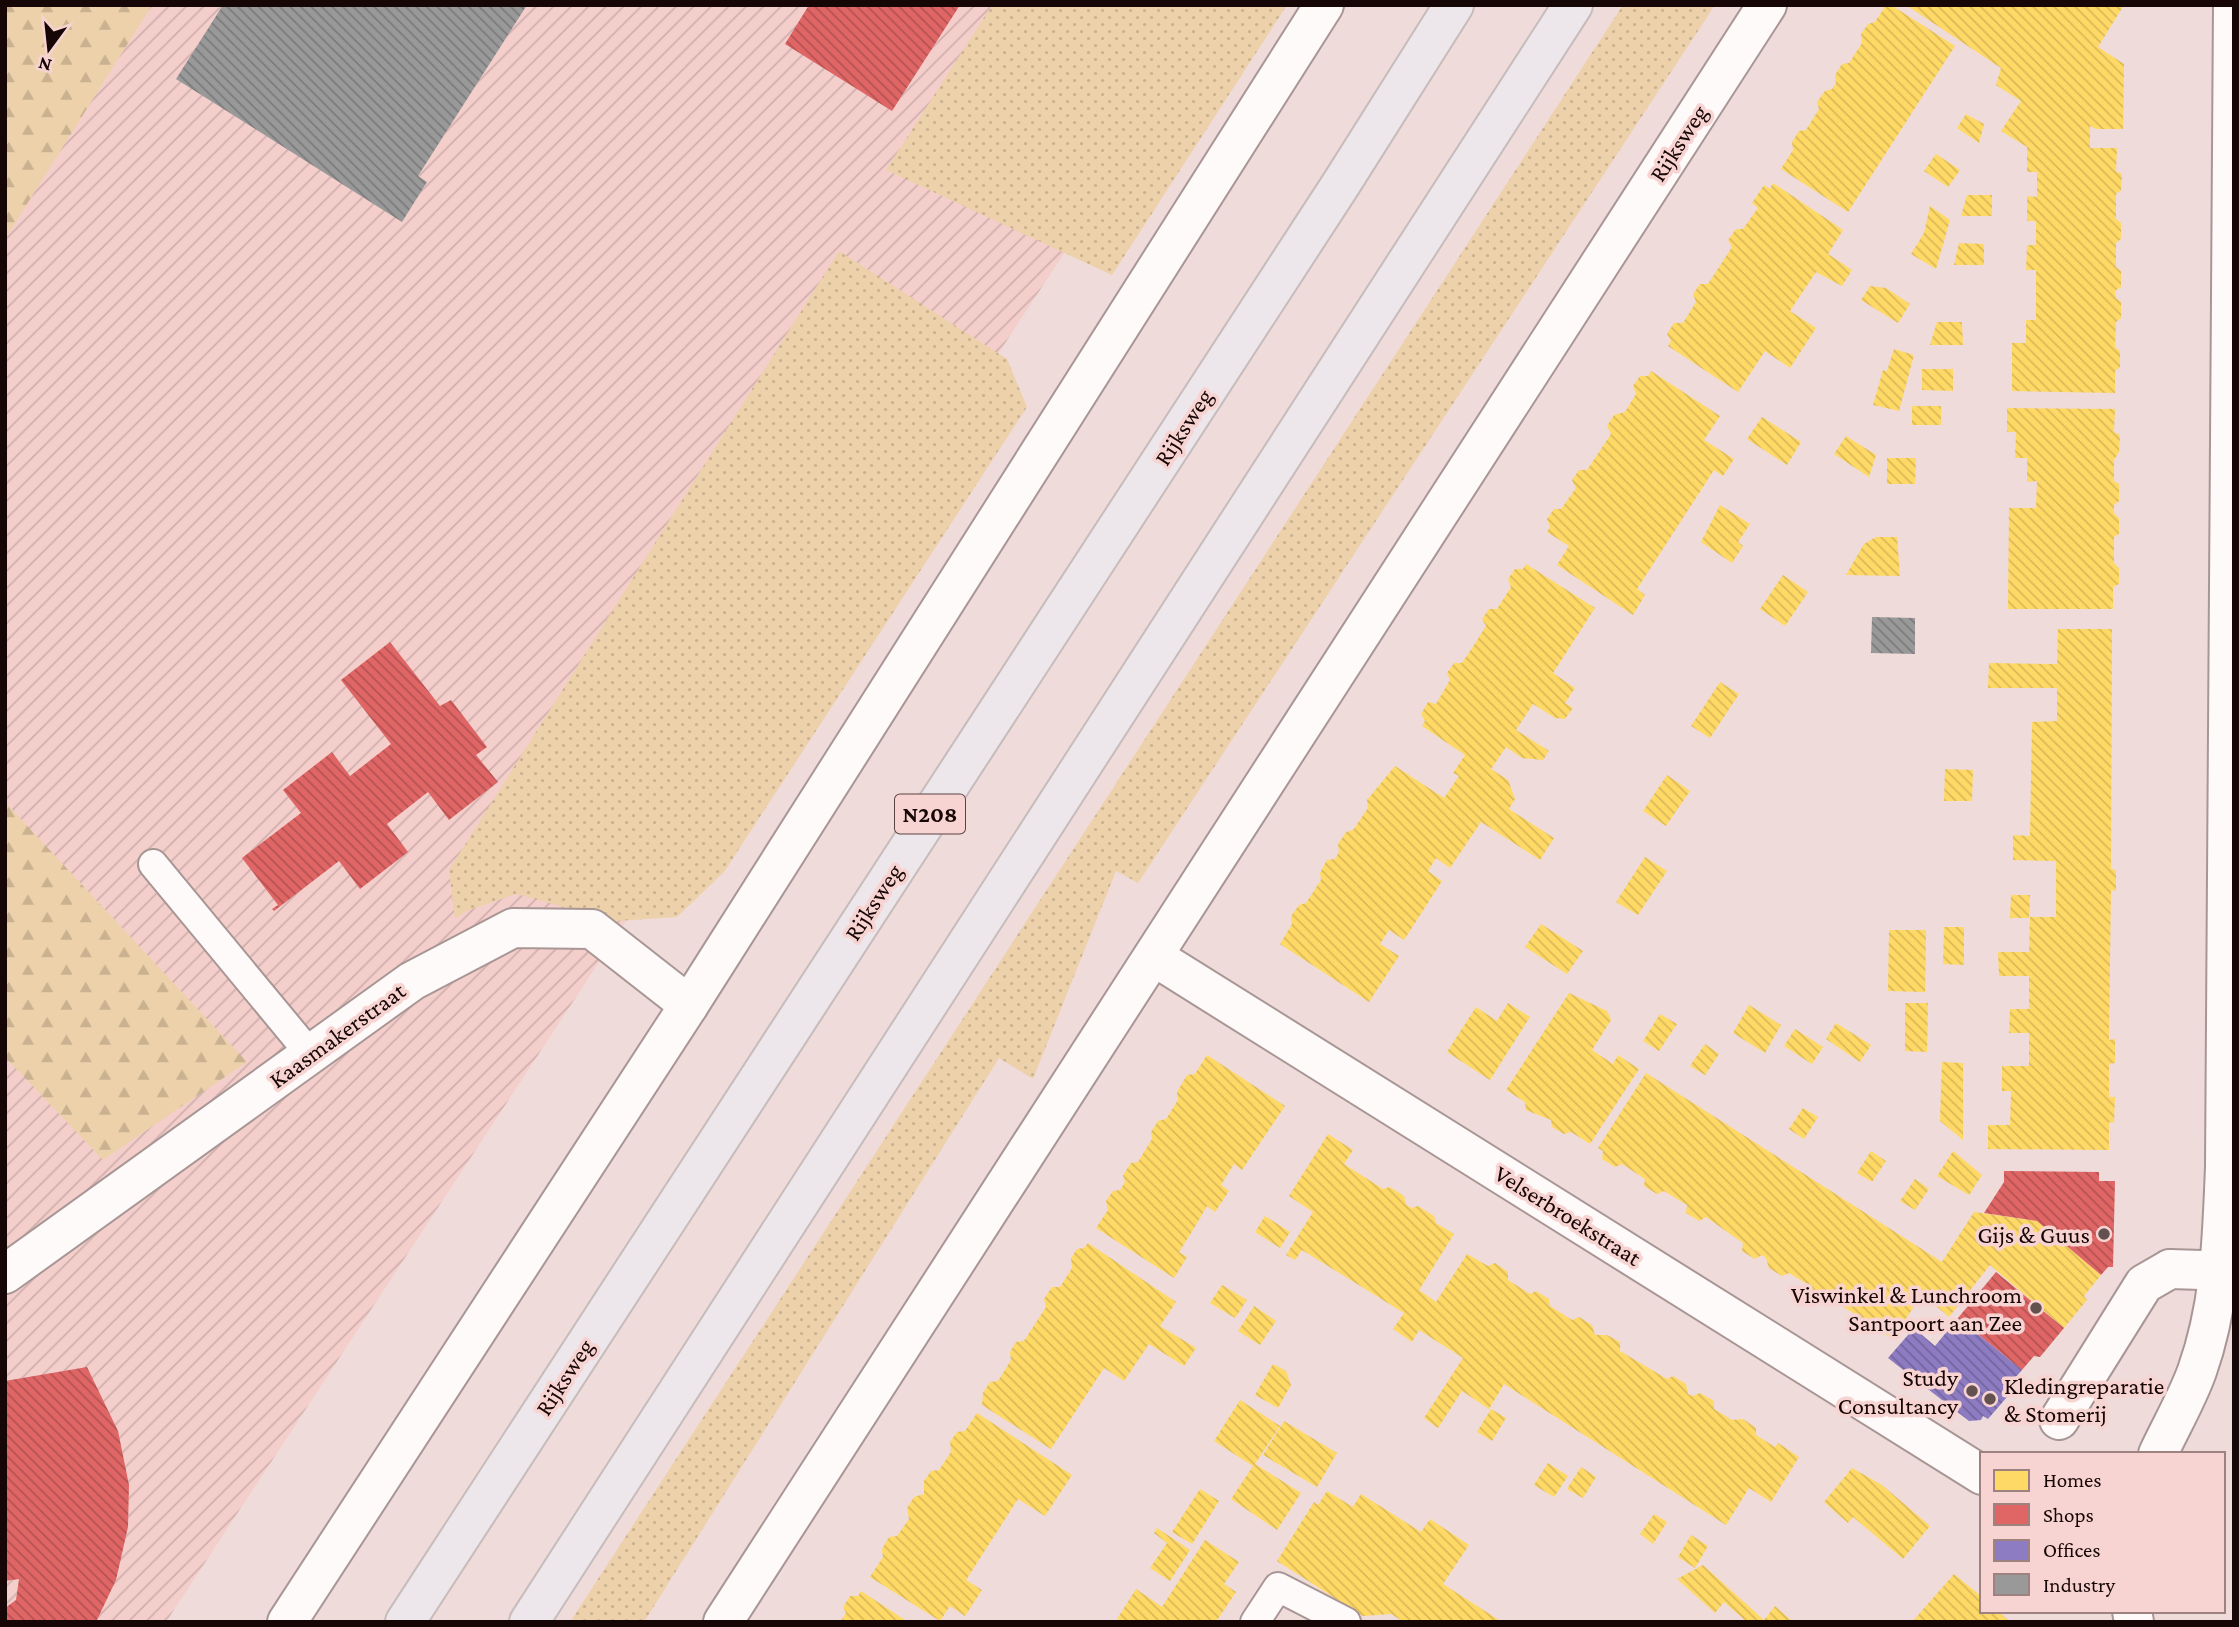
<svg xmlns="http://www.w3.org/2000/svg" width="2239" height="1627" font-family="'Crimson Pro',serif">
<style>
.industrial{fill:url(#industrial-furrows)}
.grass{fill:url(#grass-dots)}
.forest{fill:url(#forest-firs)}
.homes{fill:url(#homes-back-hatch)}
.shops{fill:url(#shops-back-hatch)}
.offices{fill:url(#offices-back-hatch)}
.industry{fill:url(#industry-back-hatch)}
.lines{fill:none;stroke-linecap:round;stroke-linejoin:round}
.service-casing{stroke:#a89695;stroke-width:32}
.pedestrian-casing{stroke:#a89695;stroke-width:42}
.minor-casing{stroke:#a89695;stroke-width:42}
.tertiary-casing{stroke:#a89695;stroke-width:42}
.secondary-casing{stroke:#a89695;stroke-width:42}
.primary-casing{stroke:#c6bcbb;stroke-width:42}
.service{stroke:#fdfaf9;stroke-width:28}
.pedestrian{stroke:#fdfaf9;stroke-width:38}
.minor{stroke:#fdfaf9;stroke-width:38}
.tertiary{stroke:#fdfaf9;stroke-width:38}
.secondary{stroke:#fdfaf9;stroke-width:38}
.primary{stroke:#ede6ea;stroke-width:38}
.poi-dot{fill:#635150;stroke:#f7d4d1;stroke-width:2.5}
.labels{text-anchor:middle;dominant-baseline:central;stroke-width:7;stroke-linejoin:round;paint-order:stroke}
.shield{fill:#f7d4d1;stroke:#5a4443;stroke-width:2}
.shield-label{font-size:23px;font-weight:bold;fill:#170606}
.street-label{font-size:24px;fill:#170606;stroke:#f7d4d1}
.poi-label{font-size:24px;fill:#170606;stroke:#f7d4d1;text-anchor:end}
</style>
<defs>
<pattern id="industrial-furrows" width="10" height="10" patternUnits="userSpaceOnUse" patternTransform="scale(1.75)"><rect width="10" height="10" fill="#f4cecb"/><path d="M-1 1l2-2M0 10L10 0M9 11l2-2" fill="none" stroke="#d0afad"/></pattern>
<pattern id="grass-dots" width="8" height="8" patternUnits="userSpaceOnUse" patternTransform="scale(1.75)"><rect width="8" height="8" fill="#edd1aa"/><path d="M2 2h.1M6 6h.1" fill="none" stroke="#cab291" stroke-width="1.8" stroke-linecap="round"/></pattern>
<pattern id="forest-firs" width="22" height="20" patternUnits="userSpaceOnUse" patternTransform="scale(1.75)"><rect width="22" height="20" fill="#edd1aa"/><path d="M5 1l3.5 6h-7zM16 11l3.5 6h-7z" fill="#cab291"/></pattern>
<pattern id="homes-back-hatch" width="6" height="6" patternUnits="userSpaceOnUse" patternTransform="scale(1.75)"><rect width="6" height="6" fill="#ffd966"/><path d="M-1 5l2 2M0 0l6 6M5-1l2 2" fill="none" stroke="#dab957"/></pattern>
<pattern id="shops-back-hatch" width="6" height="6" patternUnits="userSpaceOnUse" patternTransform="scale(1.75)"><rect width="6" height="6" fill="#e06666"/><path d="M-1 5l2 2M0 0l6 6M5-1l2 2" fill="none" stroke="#b55252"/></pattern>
<pattern id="offices-back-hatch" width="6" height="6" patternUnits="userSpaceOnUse" patternTransform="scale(1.75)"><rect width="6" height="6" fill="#8e7cc3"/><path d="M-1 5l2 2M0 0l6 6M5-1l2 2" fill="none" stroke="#73649c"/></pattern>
<pattern id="industry-back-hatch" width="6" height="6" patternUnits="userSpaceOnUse" patternTransform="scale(1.75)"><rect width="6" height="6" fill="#999"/><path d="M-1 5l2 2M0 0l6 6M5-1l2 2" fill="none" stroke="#7c7b7b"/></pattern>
</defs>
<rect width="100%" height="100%" fill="#efdbd9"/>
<!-- industrial -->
<path class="industrial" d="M 5,5 L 1227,5 L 166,1622 L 5,1622 Z"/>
<!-- grass -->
<path class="grass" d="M 992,5 L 1287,5 L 1112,275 L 886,170 Z
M 1623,5 L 1715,5 L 1138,883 L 1116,871 L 1033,1079 L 999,1058 L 644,1622 L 570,1622 Z
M 839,251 L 1007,359 L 1027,407 L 724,872 L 677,917 L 616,921 L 516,894 L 466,911 L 455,919 L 449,870 Z"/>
<!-- forest -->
<path class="forest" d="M 5,5 L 152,5 L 5,239 Z
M 5,802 L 247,1062 L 103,1160 L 5,1057 Z"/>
<!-- homes -->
<path class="homes" d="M 1886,5 L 1891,5 L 1955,46 L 1848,212 L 1781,169 L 1793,150 L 1792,142 L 1799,131 L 1806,130 L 1819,109 L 1817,102 L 1825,91 L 1832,89 L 1836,83 L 1835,75 L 1842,64 L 1849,63 L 1862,43 L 1861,34 L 1868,24 L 1875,22 Z
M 1906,5 L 2124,5 L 2098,47 L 2124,64 L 2123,129 L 2096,129 L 2090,126 L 2090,148 L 2117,148 L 2116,171 L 2122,174 L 2121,190 L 2116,194 L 2116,219 L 2121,223 L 2121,239 L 2116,243 L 2116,267 L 2121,271 L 2121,287 L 2115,291 L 2116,298 L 2121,302 L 2121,318 L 2116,322 L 2115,347 L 2120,351 L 2120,367 L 2115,371 L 2115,393 L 2012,391 L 2012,343 L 2026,343 L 2026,320 L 2036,320 L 2036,270 L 2026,270 L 2027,245 L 2036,245 L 2036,221 L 2027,221 L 2027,196 L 2037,197 L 2037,172 L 2027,172 L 2027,147 L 2001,131 L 2021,101 L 1996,85 L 2001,68 Z
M 1966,114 L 1984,124 L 1979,143 L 1957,128 Z
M 1936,154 L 1960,170 L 1948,187 L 1924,171 Z
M 1773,183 L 1843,230 L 1828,254 L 1852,270 L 1842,286 L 1816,272 L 1790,311 L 1816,328 L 1790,368 L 1765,351 L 1738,392 L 1668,346 L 1671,341 L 1667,334 L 1674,323 L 1683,323 L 1696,302 L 1693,294 L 1700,284 L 1708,284 L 1732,247 L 1728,240 L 1736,229 L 1743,229 L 1758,208 L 1752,203 L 1764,185 L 1770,189 Z
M 1967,195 L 1992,195 L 1992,216 L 1961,216 Z
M 1930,206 L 1950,220 L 1936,269 L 1911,254 L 1924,233 Z
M 1959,243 L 1984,244 L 1984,265 L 1954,265 Z
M 1870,286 L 1886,288 L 1910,304 L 1898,323 L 1861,300 Z
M 1937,322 L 1962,322 L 1963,345 L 1930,345 Z
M 1894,349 L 1914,355 L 1899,411 L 1873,405 L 1883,370 L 1887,371 Z
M 1922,369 L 1953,369 L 1953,391 L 1922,390 Z
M 1651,371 L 1720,416 L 1704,440 L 1734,459 L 1723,476 L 1714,470 L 1637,589 L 1645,595 L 1633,615 L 1557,565 L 1569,546 L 1547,532 L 1550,527 L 1547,519 L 1554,509 L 1561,509 L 1576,488 L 1572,480 L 1579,470 L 1587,470 L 1611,434 L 1607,426 L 1614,415 L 1625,412 L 1636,394 L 1633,386 L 1640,376 L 1648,376 Z
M 1912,406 L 1941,406 L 1941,425 L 1912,425 Z
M 2007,408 L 2115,409 L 2114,432 L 2120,435 L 2119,452 L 2114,460 L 2114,481 L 2119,484 L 2119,501 L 2114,505 L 2114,513 L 2119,518 L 2119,534 L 2114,537 L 2114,563 L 2119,568 L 2119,584 L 2113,587 L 2113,609 L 2008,609 L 2009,508 L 2036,508 L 2037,481 L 2027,482 L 2027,458 L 2015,458 L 2016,432 L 2007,432 Z
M 1762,417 L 1801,442 L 1787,465 L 1747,439 Z
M 1846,436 L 1876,455 L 1869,477 L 1834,454 Z
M 1887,458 L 1916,458 L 1915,484 L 1887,484 Z
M 1720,505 L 1750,524 L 1738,542 L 1743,546 L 1732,563 L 1701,542 Z
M 1876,537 L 1897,537 L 1900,576 L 1846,575 L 1864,544 Z
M 1526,564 L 1595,608 L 1553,673 L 1575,688 L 1565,703 L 1573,708 L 1565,719 L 1555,718 L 1533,704 L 1516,730 L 1549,751 L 1543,760 L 1522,758 L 1506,747 L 1491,769 L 1508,780 L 1515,799 L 1509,809 L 1554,838 L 1540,860 L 1481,822 L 1450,868 L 1436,858 L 1428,871 L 1442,881 L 1404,940 L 1389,930 L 1380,944 L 1399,956 L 1369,1002 L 1280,944 L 1292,924 L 1291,916 L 1299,905 L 1306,903 L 1321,880 L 1320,873 L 1327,860 L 1335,859 L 1339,852 L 1338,844 L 1346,832 L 1353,830 L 1368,808 L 1367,800 L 1395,766 L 1444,798 L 1459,776 L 1453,773 L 1465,755 L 1422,726 L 1425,721 L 1421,714 L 1428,702 L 1436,704 L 1450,680 L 1447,673 L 1454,663 L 1462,663 L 1474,645 L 1486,626 L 1482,619 L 1489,609 L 1497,609 L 1511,587 L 1508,579 L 1515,569 L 1523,569 Z
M 1783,575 L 1808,592 L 1785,626 L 1760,609 Z
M 2058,629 L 2112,629 L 2111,861 L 2111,869 L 2116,870 L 2116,891 L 2111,890 L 2109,1034 L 2109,1040 L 2115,1039 L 2115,1063 L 2109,1064 L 2109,1097 L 2115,1097 L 2114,1123 L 2109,1122 L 2109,1150 L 1988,1149 L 1988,1125 L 2010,1125 L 2011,1091 L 2002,1091 L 2002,1066 L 2029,1066 L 2029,1033 L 2009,1033 L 2010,1009 L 2029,1009 L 2029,976 L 1999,976 L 1998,952 L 2029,952 L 2030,917 L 2056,917 L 2056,861 L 2013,860 L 2013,835 L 2030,836 L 2032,722 L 2057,721 L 2057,688 L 1988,688 L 1989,663 L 2057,664 Z
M 1720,682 L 1739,694 L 1710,738 L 1691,726 Z
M 1945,769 L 1973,770 L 1972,801 L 1944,801 Z
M 1667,775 L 1690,791 L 1666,826 L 1643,811 Z
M 1645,857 L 1667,871 L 1638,915 L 1616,902 Z
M 2011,895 L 2030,895 L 2029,918 L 2010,918 Z
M 1541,924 L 1583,951 L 1567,974 L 1525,947 Z
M 1944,927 L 1964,927 L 1964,965 L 1943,964 Z
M 1889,930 L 1926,930 L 1925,992 L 1888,991 Z
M 1569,993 L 1607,1011 L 1611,1020 L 1592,1050 L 1613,1064 L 1618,1055 L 1639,1069 L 1590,1144 L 1571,1132 L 1564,1134 L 1552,1127 L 1551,1120 L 1526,1110 L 1525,1102 L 1506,1090 Z
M 1508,1003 L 1530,1017 L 1490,1080 L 1447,1052 L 1476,1007 L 1497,1021 Z
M 1905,1003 L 1928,1003 L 1927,1052 L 1905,1051 Z
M 1749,1005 L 1781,1025 L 1765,1053 L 1733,1033 Z
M 1660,1014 L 1677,1024 L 1659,1051 L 1643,1041 Z
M 1836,1023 L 1871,1045 L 1860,1062 L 1826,1039 Z
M 1795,1029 L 1823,1047 L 1812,1064 L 1784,1046 Z
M 1705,1044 L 1719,1054 L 1705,1075 L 1690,1066 Z
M 1207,1055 L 1285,1106 L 1242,1170 L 1234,1164 L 1221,1185 L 1229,1191 L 1215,1212 L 1207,1206 L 1193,1230 L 1179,1252 L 1187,1257 L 1174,1278 L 1096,1228 L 1108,1210 L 1106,1201 L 1113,1191 L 1120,1190 L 1125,1182 L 1123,1175 L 1131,1163 L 1138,1162 L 1152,1139 L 1151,1132 L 1158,1121 L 1166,1119 L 1178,1100 L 1177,1092 L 1187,1075 L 1195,1074 Z
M 1942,1062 L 1963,1063 L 1963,1140 L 1940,1121 Z
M 1646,1073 L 1942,1262 L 1974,1212 L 2037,1221 L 2101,1275 L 2084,1296 L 2087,1300 L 2064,1328 L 1990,1265 L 1949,1317 L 1922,1294 L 1893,1339 L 1873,1327 L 1866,1330 L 1854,1321 L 1855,1314 L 1850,1311 L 1831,1299 L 1824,1303 L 1812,1295 L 1812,1287 L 1807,1284 L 1789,1273 L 1782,1276 L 1769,1268 L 1766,1258 L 1762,1255 L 1755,1259 L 1742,1251 L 1743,1243 L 1706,1217 L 1699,1221 L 1686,1213 L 1687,1205 L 1664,1191 L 1657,1194 L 1644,1186 L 1645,1179 L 1622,1164 L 1615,1167 L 1602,1159 L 1603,1151 L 1598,1148 Z
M 1803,1108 L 1818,1117 L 1804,1139 L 1789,1129 Z
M 1328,1134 L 1353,1150 L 1344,1164 L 1383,1189 L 1390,1187 L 1404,1196 L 1406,1204 L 1411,1208 L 1418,1206 L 1434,1216 L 1436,1223 L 1454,1234 L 1419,1290 L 1436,1302 L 1467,1254 L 1488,1266 L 1495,1263 L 1508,1272 L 1508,1280 L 1530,1294 L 1536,1291 L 1549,1299 L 1550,1306 L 1572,1320 L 1579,1317 L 1592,1325 L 1595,1335 L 1607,1335 L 1620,1342 L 1620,1351 L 1667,1379 L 1673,1376 L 1686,1384 L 1688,1394 L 1693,1396 L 1700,1393 L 1714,1401 L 1714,1409 L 1732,1420 L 1743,1419 L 1756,1428 L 1756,1435 L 1775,1447 L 1778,1443 L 1799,1457 L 1771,1502 L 1749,1488 L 1726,1525 L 1504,1384 L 1489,1409 L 1462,1391 L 1438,1428 L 1424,1418 L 1463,1358 L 1419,1330 L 1412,1342 L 1393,1329 L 1404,1313 L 1302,1250 L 1295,1260 L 1286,1255 L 1313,1212 L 1289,1196 Z
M 1871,1151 L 1886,1161 L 1872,1182 L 1857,1173 Z
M 1953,1151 L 1982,1175 L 1969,1195 L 1937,1176 Z
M 1915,1179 L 1929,1189 L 1915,1210 L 1900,1201 Z
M 1265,1216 L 1290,1232 L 1280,1248 L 1255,1232 Z
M 1088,1243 L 1176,1302 L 1160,1326 L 1196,1348 L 1184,1366 L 1149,1344 L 1124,1381 L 1104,1368 L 1051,1449 L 982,1405 L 983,1393 L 990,1382 L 998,1381 L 1011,1360 L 1010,1352 L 1016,1342 L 1024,1341 L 1046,1307 L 1044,1299 L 1052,1287 L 1060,1287 L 1072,1268 L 1071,1258 L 1077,1249 L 1084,1248 Z
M 1222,1285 L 1247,1300 L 1235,1318 L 1210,1303 Z
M 1254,1306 L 1276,1321 L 1260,1345 L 1238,1331 Z
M 1273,1364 L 1286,1371 L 1291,1385 L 1278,1408 L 1255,1395 Z
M 1240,1400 L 1280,1426 L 1255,1464 L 1301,1493 L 1277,1530 L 1231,1499 L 1253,1466 L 1214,1441 Z
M 1491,1409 L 1506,1418 L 1492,1441 L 1477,1432 Z
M 977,1413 L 1072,1475 L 1045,1516 L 1018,1499 L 966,1580 L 982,1590 L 965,1616 L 950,1606 L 940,1621 L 870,1577 L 883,1557 L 882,1549 L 889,1537 L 897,1536 L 909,1519 L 907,1508 L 914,1497 L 924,1494 L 924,1481 L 931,1471 L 939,1470 L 951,1452 L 950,1442 L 957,1432 L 965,1431 Z
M 1284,1421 L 1337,1453 L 1317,1487 L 1263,1455 Z
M 1548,1463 L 1568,1476 L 1554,1497 L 1534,1485 Z
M 1581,1467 L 1596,1477 L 1583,1498 L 1567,1489 Z
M 1852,1468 L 1882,1485 L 1930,1526 L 1903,1559 L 1853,1517 L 1848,1523 L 1824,1502 Z
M 1200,1489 L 1219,1501 L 1192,1544 L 1172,1532 Z
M 1327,1491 L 1353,1507 L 1361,1494 L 1421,1532 L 1430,1519 L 1469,1545 L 1443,1584 L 1502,1622 L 1404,1622 L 1391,1614 L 1363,1616 L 1277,1561 L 1314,1502 L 1318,1505 Z
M 1654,1514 L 1667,1522 L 1653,1544 L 1640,1534 Z
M 1157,1528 L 1190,1550 L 1170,1581 L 1150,1568 L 1167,1543 L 1154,1533 Z
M 1691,1535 L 1708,1546 L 1695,1568 L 1678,1557 Z
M 1205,1540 L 1239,1562 L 1224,1584 L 1236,1592 L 1216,1622 L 1122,1622 L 1117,1619 L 1136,1589 L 1162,1607 Z
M 1703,1565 L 1764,1620 L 1775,1606 L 1793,1622 L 1747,1622 L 1724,1602 L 1715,1613 L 1677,1579 Z
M 1954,1574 L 1982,1597 L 1982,1611 L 1998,1611 L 2010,1622 L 1912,1622 Z
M 861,1591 L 908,1622 L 840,1622 L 846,1613 L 843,1607 L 850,1596 L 858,1596 Z"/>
<!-- shops -->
<path class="shops" d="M 809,5 L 960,5 L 892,111 L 785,44 Z
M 390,642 L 440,706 L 451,700 L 487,747 L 476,755 L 498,782 L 449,820 L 428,792 L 387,824 L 408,852 L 360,889 L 339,861 L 274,911 L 272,909 L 278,905 L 242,858 L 301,813 L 283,790 L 332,752 L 350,776 L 391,744 L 341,680 Z
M 2004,1171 L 2099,1172 L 2099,1181 L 2115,1181 L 2113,1267 L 2108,1267 L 2101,1275 L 2037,1221 L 1984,1213 L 2004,1182 Z
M 1996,1272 L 2064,1328 L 2040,1357 L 2034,1356 L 2022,1370 L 1958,1318 Z
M 87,1367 L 118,1431 L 129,1485 L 128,1527 L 116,1580 L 96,1622 L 5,1622 L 5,1608 L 16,1600 L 19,1579 L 5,1581 L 5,1381 Z"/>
<!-- offices -->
<path class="offices" d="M 1958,1318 L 2022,1370 L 2009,1385 L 2013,1390 L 1988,1419 L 1983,1416 L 1981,1420 L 1969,1421 L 1888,1358 L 1914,1328 L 1935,1346 Z"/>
<!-- industry -->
<path class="industry" d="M 223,5 L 527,5 L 418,176 L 427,182 L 402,222 L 176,79 Z
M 1872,617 L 1915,618 L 1915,654 L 1871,653 Z"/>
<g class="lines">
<defs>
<path id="service" d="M 153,864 L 311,1055
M 1255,1622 L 1278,1587 L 1346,1622"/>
<path id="pedestrian" d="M 2059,1420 L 2144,1284 L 2170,1269"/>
<path id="minor" d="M 1153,956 L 1982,1475
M 2170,1269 L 2234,1271
M 5,1274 L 412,981 L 513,928 L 592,929 L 689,1005
M 723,1622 L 1767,5"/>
<path id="tertiary" d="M 287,1622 L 689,1005 L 1324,5"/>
<path id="secondary" d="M 2158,1454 C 2171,1426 2187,1399 2197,1371 C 2221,1304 2222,1237 2225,1167 L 2233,5
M 2132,1611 L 2134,1622"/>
<path id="primary" d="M 405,1622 L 1341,184 L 1454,5
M 529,1622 L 1573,5"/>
</defs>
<!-- service casing -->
<use href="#service" class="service-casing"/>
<!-- pedestrian casing -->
<use href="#pedestrian" class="pedestrian-casing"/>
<!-- minor casing -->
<use href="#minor" class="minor-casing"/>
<!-- tertiary casing -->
<use href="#tertiary" class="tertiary-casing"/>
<!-- secondary casing -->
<use href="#secondary" class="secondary-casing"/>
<!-- primary casing -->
<use href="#primary" class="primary-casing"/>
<!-- service -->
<use href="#service" class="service"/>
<!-- pedestrian -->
<use href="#pedestrian" class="pedestrian"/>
<!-- minor -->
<use href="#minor" class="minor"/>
<!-- tertiary -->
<use href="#tertiary" class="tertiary"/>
<!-- secondary -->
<use href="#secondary" class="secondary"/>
<!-- primary -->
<use href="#primary" class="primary"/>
</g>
<!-- markers -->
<g class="poi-dot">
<circle cx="2104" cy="1234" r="7"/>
<circle cx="2036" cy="1308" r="7"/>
<circle cx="1972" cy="1391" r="7"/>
<circle cx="1990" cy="1399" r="7"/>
</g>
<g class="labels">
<!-- shield labels -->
<rect class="shield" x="895" y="794.5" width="70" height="39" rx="5"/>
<g class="shield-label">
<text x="930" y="814">N208</text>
</g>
<!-- street labels -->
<g class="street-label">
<text transform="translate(1678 143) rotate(-57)">Rijksweg</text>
<text transform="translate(1183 427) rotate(-57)">Rijksweg</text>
<text transform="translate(873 902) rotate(-57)">Rijksweg</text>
<text transform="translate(337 1035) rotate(-36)">Kaasmakerstraat</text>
<text transform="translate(1568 1215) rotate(32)">Velserbroekstraat</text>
<text transform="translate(564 1377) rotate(-57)">Rijksweg</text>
</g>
<!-- poi labels -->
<g class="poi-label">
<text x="2090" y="1234">Gijs &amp; Guus</text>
<text x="2022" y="1294">Viswinkel &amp; Lunchroom<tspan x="2022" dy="28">Santpoort aan Zee</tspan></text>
<text x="1958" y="1377">Study<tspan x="1958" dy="28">Consultancy</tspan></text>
<text x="2004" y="1385" text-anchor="start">Kledingreparatie<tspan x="2004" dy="28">&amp; Stomerij</tspan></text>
</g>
</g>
<!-- border -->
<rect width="2239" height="1627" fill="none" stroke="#170606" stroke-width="14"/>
<!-- legend -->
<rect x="1980" y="1452" width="245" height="161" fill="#f7d4d1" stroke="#9d8280" stroke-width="2"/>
<rect x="1994" y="1470" width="35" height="21" fill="#ffd966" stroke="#9d8280" stroke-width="2"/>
<text x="2043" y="1487" font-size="21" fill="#170606">Homes</text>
<rect x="1994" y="1504" width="35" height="21" fill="#e06666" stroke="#9d8280" stroke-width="2"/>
<text x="2043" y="1522" font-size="21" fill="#170606">Shops</text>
<rect x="1994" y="1540" width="35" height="21" fill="#8e7cc3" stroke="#9d8280" stroke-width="2"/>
<text x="2043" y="1557" font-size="21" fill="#170606">Offices</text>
<rect x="1994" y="1574" width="35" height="21" fill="#999999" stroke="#9d8280" stroke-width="2"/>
<text x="2043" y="1592" font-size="21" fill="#170606">Industry</text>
<!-- north arrow -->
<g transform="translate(49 49) rotate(195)" stroke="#f7d4d1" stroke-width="5" paint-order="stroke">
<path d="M0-5L12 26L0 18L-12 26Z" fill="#170606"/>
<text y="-10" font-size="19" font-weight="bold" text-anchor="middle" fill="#170606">N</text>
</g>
</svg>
